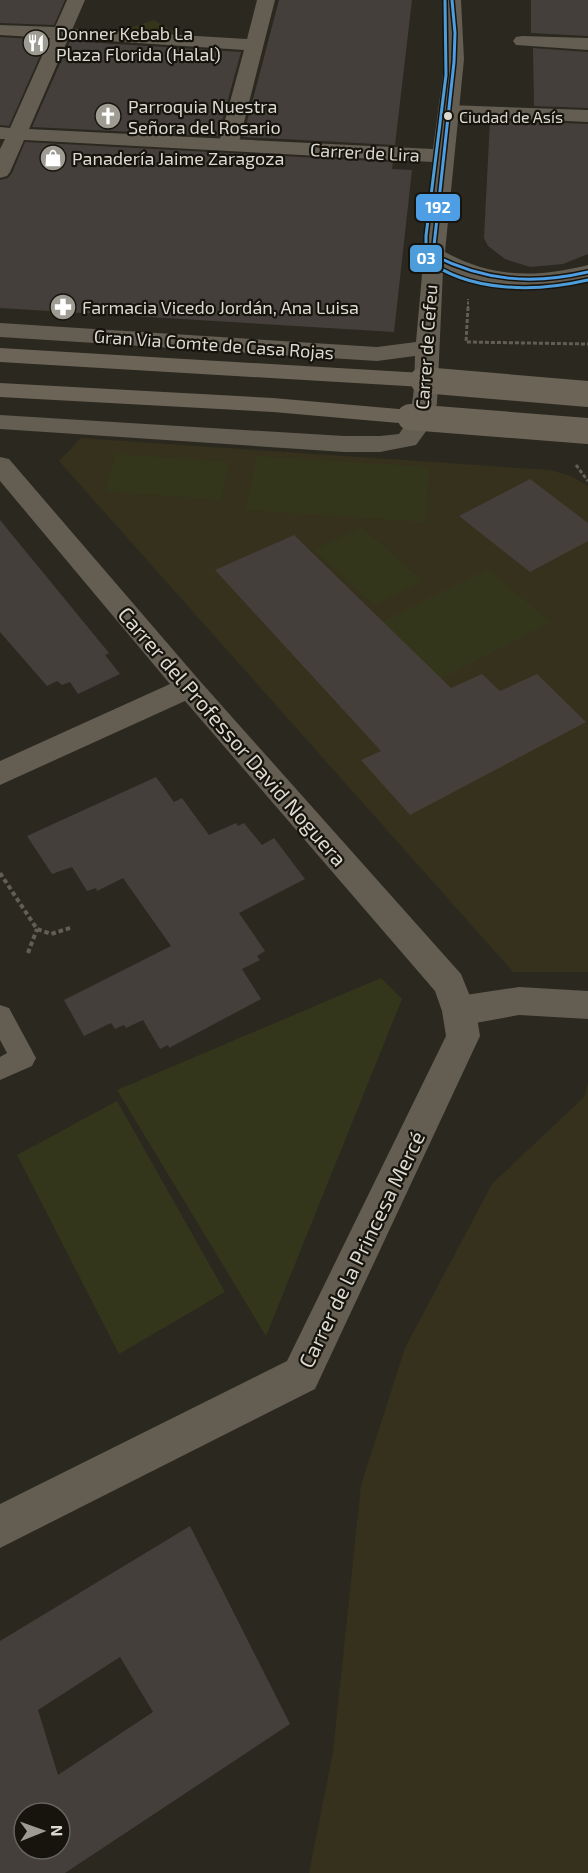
<svg xmlns="http://www.w3.org/2000/svg" width="588" height="1873" font-family="'Exo 2',sans-serif">
<style>
.built{fill:#36311c}
.green{fill:#34361b}
.building{fill:#443f3b;fill-rule:evenodd}
.lines{fill:none;stroke-linecap:round;stroke-linejoin:round}
.path-far2{stroke:#625e56;stroke-width:2;stroke-dasharray:3 1.5;stroke-linecap:butt}
.path-far1{stroke:#625e56;stroke-width:3;stroke-dasharray:4 2;stroke-linecap:butt}
.path{stroke:#625e56;stroke-width:4;stroke-dasharray:4.5 3;stroke-linecap:butt}
.service{fill:#635d52;fill-rule:evenodd}
.pedestrian{fill:#635d52;fill-rule:evenodd}
.minor{fill:#635d52;fill-rule:evenodd}
.primary{fill:#6c6457;fill-rule:evenodd}
.primary-bridge{stroke:#6c6457;stroke-width:26}
.bus-1-casing{stroke:#16140d;stroke-width:6}
.bus-2-casing{stroke:#16140d;stroke-width:6}
.bus-1{stroke:#4d9ee5;stroke-width:3}
.bus-2{stroke:#4d9dda;stroke-width:3}
.bus-dot{fill:#dcdad0;stroke:#16140d;stroke-width:2}
.labels{text-anchor:middle;dominant-baseline:central;stroke-width:4.5;stroke-linejoin:round;paint-order:stroke}
.far-bus-label{font-size:16px;fill:#dcdad0;stroke:#16140d;text-anchor:start}
.far-poi-label{font-size:18px;fill:#dcdad0;stroke:#16140d;text-anchor:start}
.far-street-label{font-size:18px;fill:#dcdad0;stroke:#16140d}
.street-label{font-size:21px;fill:#dcdad0;stroke:#16140d}
.line-badge{stroke:#16140d;stroke-width:2}
.badge-label{font-size:16px;text-anchor:middle;font-weight:bold;fill:#fff}
</style>
<rect width="100%" height="100%" fill="#2b2820"/>
<!-- built -->
<path class="built" d="M 81,438 L 550,470 L 571,476 L 588,486 L 588,972 L 513,972 L 59,461 Z
M 588,1083 L 588,1873 L 309,1873 L 333,1752 L 361,1485 L 405,1348 L 492,1184 L 584,1097 Z"/>
<!-- green -->
<path class="green" d="M 154,20 L 183,37 L 111,34 Z
M 116,454 L 229,462 L 221,500 L 105,491 Z
M 257,456 L 429,467 L 425,522 L 246,510 Z
M 362,527 L 422,581 L 374,605 L 314,550 Z
M 488,569 L 550,622 L 441,679 L 381,622 Z
M 381,978 L 402,999 L 266,1336 L 117,1090 Z
M 117,1101 L 225,1292 L 119,1354 L 17,1155 Z"/>
<!-- building -->
<path class="building" d="M 0,0 L 65,0 L 54,25 L 0,23 Z
M 279,0 L 412,0 L 395,145 L 243,137 Z
M 531,0 L 588,0 L 588,36 L 531,33 Z
M 0,37 L 47,40 L 9,126 L 0,125 Z
M 70,41 L 241,52 L 218,136 L 32,127 Z
M 533,48 L 588,52 L 588,108 L 534,106 Z
M 490,120 L 588,124 L 588,254 L 563,264 L 530,267 L 505,259 L 488,246 L 484,238 Z
M 25,142 L 393,162 L 392,169 L 412,170 L 394,332 L 0,308 L 0,180 L 8,178 L 12,173 Z
M 530,479 L 588,523 L 588,541 L 530,572 L 459,516 Z
M 0,520 L 109,653 L 105,655 L 120,674 L 78,694 L 70,682 L 62,685 L 57,681 L 47,686 L 0,632 Z
M 294,535 L 451,688 L 482,674 L 500,691 L 537,674 L 586,722 L 410,815 L 361,760 L 381,751 L 215,570 Z
M 156,777 L 174,802 L 182,798 L 209,835 L 236,823 L 238,826 L 244,823 L 262,845 L 274,838 L 305,879 L 239,913 L 265,951 L 257,956 L 260,960 L 242,969 L 261,999 L 169,1048 L 168,1045 L 160,1049 L 143,1020 L 126,1028 L 124,1025 L 115,1029 L 111,1023 L 84,1036 L 64,1000 L 171,946 L 123,878 L 97,891 L 96,888 L 87,891 L 72,867 L 52,874 L 27,836 Z
M 190,1526 L 290,1724 L 65,1873 L 0,1873 L 0,1641 ZM 120,1657 L 153,1712 L 58,1775 L 38,1710 ZM 24,1813 L 60,1813 L 60,1849 L 24,1849 Z"/>
<g class="lines">
<!-- path-far2 -->
<path class="path-far2" d="M 468,309 L 468,299"/>
<!-- path-far1 -->
<path class="path-far1" d="M 468,307 L 466,342 L 588,344
M 576,465 L 588,481"/>
<!-- path -->
<path class="path" d="M 0,873 L 37,929 L 51,934 L 73,927
M 28,953 L 37,929"/>
<!-- service -->
<path class="service" d="M 0,1005 L 9,1008 L 36,1058 L 32,1066 L 0,1080 L 0,1057 L 7,1053 L 0,1040 Z"/>
<!-- pedestrian -->
<path class="pedestrian" d="M 257,0 L 275,0 L 238,146 L 235,150 L 221,150 L 218,146 L 244,50 L 62,38 L 56,37 L 53,33 L 56,29 L 62,28 L 247,39 Z
M 448,105 L 588,110 L 588,122 L 441,115 L 438,111 L 441,107 Z
M 519,987 L 588,991 L 588,1019 L 519,1015 L 459,1026 L 447,1021 L 442,1011 L 447,1001 L 459,996 Z"/>
<!-- minor -->
<path class="minor" d="M 67,0 L 85,0 L 29,129 L 433,149 L 445,59 L 443,0 L 461,0 L 464,59 L 445,252 C 492,278 537,278 588,265 L 588,279 C 538,292 492,289 443,270 L 437,403 L 432,423 L 416,445 L 380,452 L 344,452 L 0,429 L 0,415 L 344,436 L 380,436 L 399,434 C 416,411 414,384 415,356 L 377,361 L 0,337 L 0,323 L 377,347 L 416,342 L 432,162 L 24,140 L 10,172 L 7,176 L 0,178 L 0,149 L 5,139 L 0,139 L 0,127 L 10,128 L 50,38 L 0,35 L 0,25 L 55,27 Z
M 522,36 L 588,38 L 588,50 L 516,45 L 513,41 L 516,37 Z
M 0,457 L 9,459 L 199,680 L 461,974 L 476,1011 L 480,1036 L 315,1389 L 0,1548 L 0,1504 L 287,1361 L 446,1036 L 442,1011 L 435,991 L 185,701 L 0,785 L 0,761 L 170,684 L 0,481 Z"/>
<!-- primary -->
<path class="primary" d="M 0,348 L 423,373 L 431,375 L 435,380 L 431,385 L 423,387 L 0,362 Z
M 0,383 L 273,398 L 410,410 L 419,412 L 422,417 L 419,422 L 410,424 L 273,412 L 0,397 Z"/>
<!-- primary-bridge -->
<path class="primary-bridge" d="M 423,380 L 588,394
M 410,417 L 588,431"/>
<defs>
<path id="bus-1" d="M 452,0 L 455,33 L 454,62 L 433,255 C 484,281 532,285 588,272"/>
<path id="bus-2" d="M 445,1 L 446,75 L 426,236 L 426,259 C 469,293 537,292 588,280"/>
</defs>
<!-- bus-1 casing -->
<use href="#bus-1" class="bus-1-casing"/>
<!-- bus-2 casing -->
<use href="#bus-2" class="bus-2-casing"/>
<!-- bus-1 -->
<use href="#bus-1" class="bus-1"/>
<!-- bus-2 -->
<use href="#bus-2" class="bus-2"/>
</g>
<!-- icons -->
<defs>
<symbol id="restaurant-disc" viewBox="-11 -11 22 22"><circle r="9.5" fill="#9e9c92" stroke="#16140d"/><path d="M-5-6h1v4h1v-4h1v4h1v-4h1v5L-1.5 .5V6h-2V.5L-5-1ZM5-6V6H3V1.5H1.5Q1.5-4 5-6Z" fill="#fff"/></symbol>
<symbol id="church-disc" viewBox="-11 -11 22 22"><circle r="9.5" fill="#9e9c92" stroke="#16140d"/><path d="M-1.2-6h2.4v3.5h3.3v2.4h-3.3V6h-2.4V-.1h-3.3v-2.4h3.3Z" fill="#fff"/></symbol>
<symbol id="shop-disc" viewBox="-11 -11 22 22"><circle r="9.5" fill="#9e9c92" stroke="#16140d"/><path d="M-5-2.5h2.3a2.7 3.5 0 0 1 5.4 0H5L5.5 6h-11ZM-1.5-2.5h3a1.5 2.3 0 0 0-3 0Z" fill="#fff"/></symbol>
<symbol id="pharmacy-disc" viewBox="-11 -11 22 22"><circle r="9.5" fill="#9e9c92" stroke="#16140d"/><path d="M-2-6h4v4h4v4h-4v4h-4v-4h-4v-4h4Z" fill="#fff"/></symbol>
</defs>
<g fill-rule="evenodd">
<use href="#restaurant-disc" x="21" y="28" width="30" height="30"/>
<use href="#church-disc" x="93" y="101" width="30" height="30"/>
<use href="#shop-disc" x="38" y="143" width="30" height="30"/>
<use href="#pharmacy-disc" x="48" y="292" width="30" height="30"/>
</g>
<!-- markers -->
<circle class="bus-dot" cx="448" cy="116" r="5"/>
<g class="labels">
<!-- far-bus labels -->
<g class="far-bus-label">
<text x="459" y="116">Ciudad de Asís</text>
</g>
<!-- far-poi labels -->
<g class="far-poi-label">
<text x="56" y="33">Donner Kebab La<tspan x="56" dy="21">Plaza Florida (Halal)</tspan></text>
<text x="128" y="106">Parroquia Nuestra<tspan x="128" dy="21">Señora del Rosario</tspan></text>
<text x="72" y="158">Panadería Jaime Zaragoza</text>
<text x="82" y="307">Farmacia Vicedo Jordán, Ana Luisa</text>
</g>
<!-- far-street labels -->
<g class="far-street-label">
<text transform="translate(365 152) rotate(3)">Carrer de Lira</text>
<text transform="translate(214 344) rotate(4)">Gran Via Comte de Casa Rojas</text>
<text transform="translate(426 347) rotate(-86)">Carrer de Cefeu</text>
</g>
<!-- street labels -->
<g class="street-label">
<text transform="translate(233 736) rotate(49)">Carrer del Professor David Noguera</text>
<text transform="translate(361 1249) rotate(-64)">Carrer de la Princesa Mercé</text>
</g>
</g>
<g class="line-badge">
<rect x="415" y="193" width="46" height="29" rx="6" fill="#4d9ee5"/>
<rect x="409" y="244" width="34" height="29" rx="6" fill="#4d9dda"/>
</g>
<g class="badge-label">
<text x="438" y="213">192</text>
<text x="426" y="264">03</text>
</g>
<!-- north arrow -->
<g transform="translate(42 1831) rotate(89)"><circle r="28" fill="#16140d" stroke="#65635b" stroke-width="1.5"/>
<path d="M0-4.5L10 22L0 15L-10 22Z" fill="#9e9c92"/>
<text y="-9" font-size="16" font-weight="bold" text-anchor="middle" fill="#dcdad0">N</text>
</g>
</svg>
